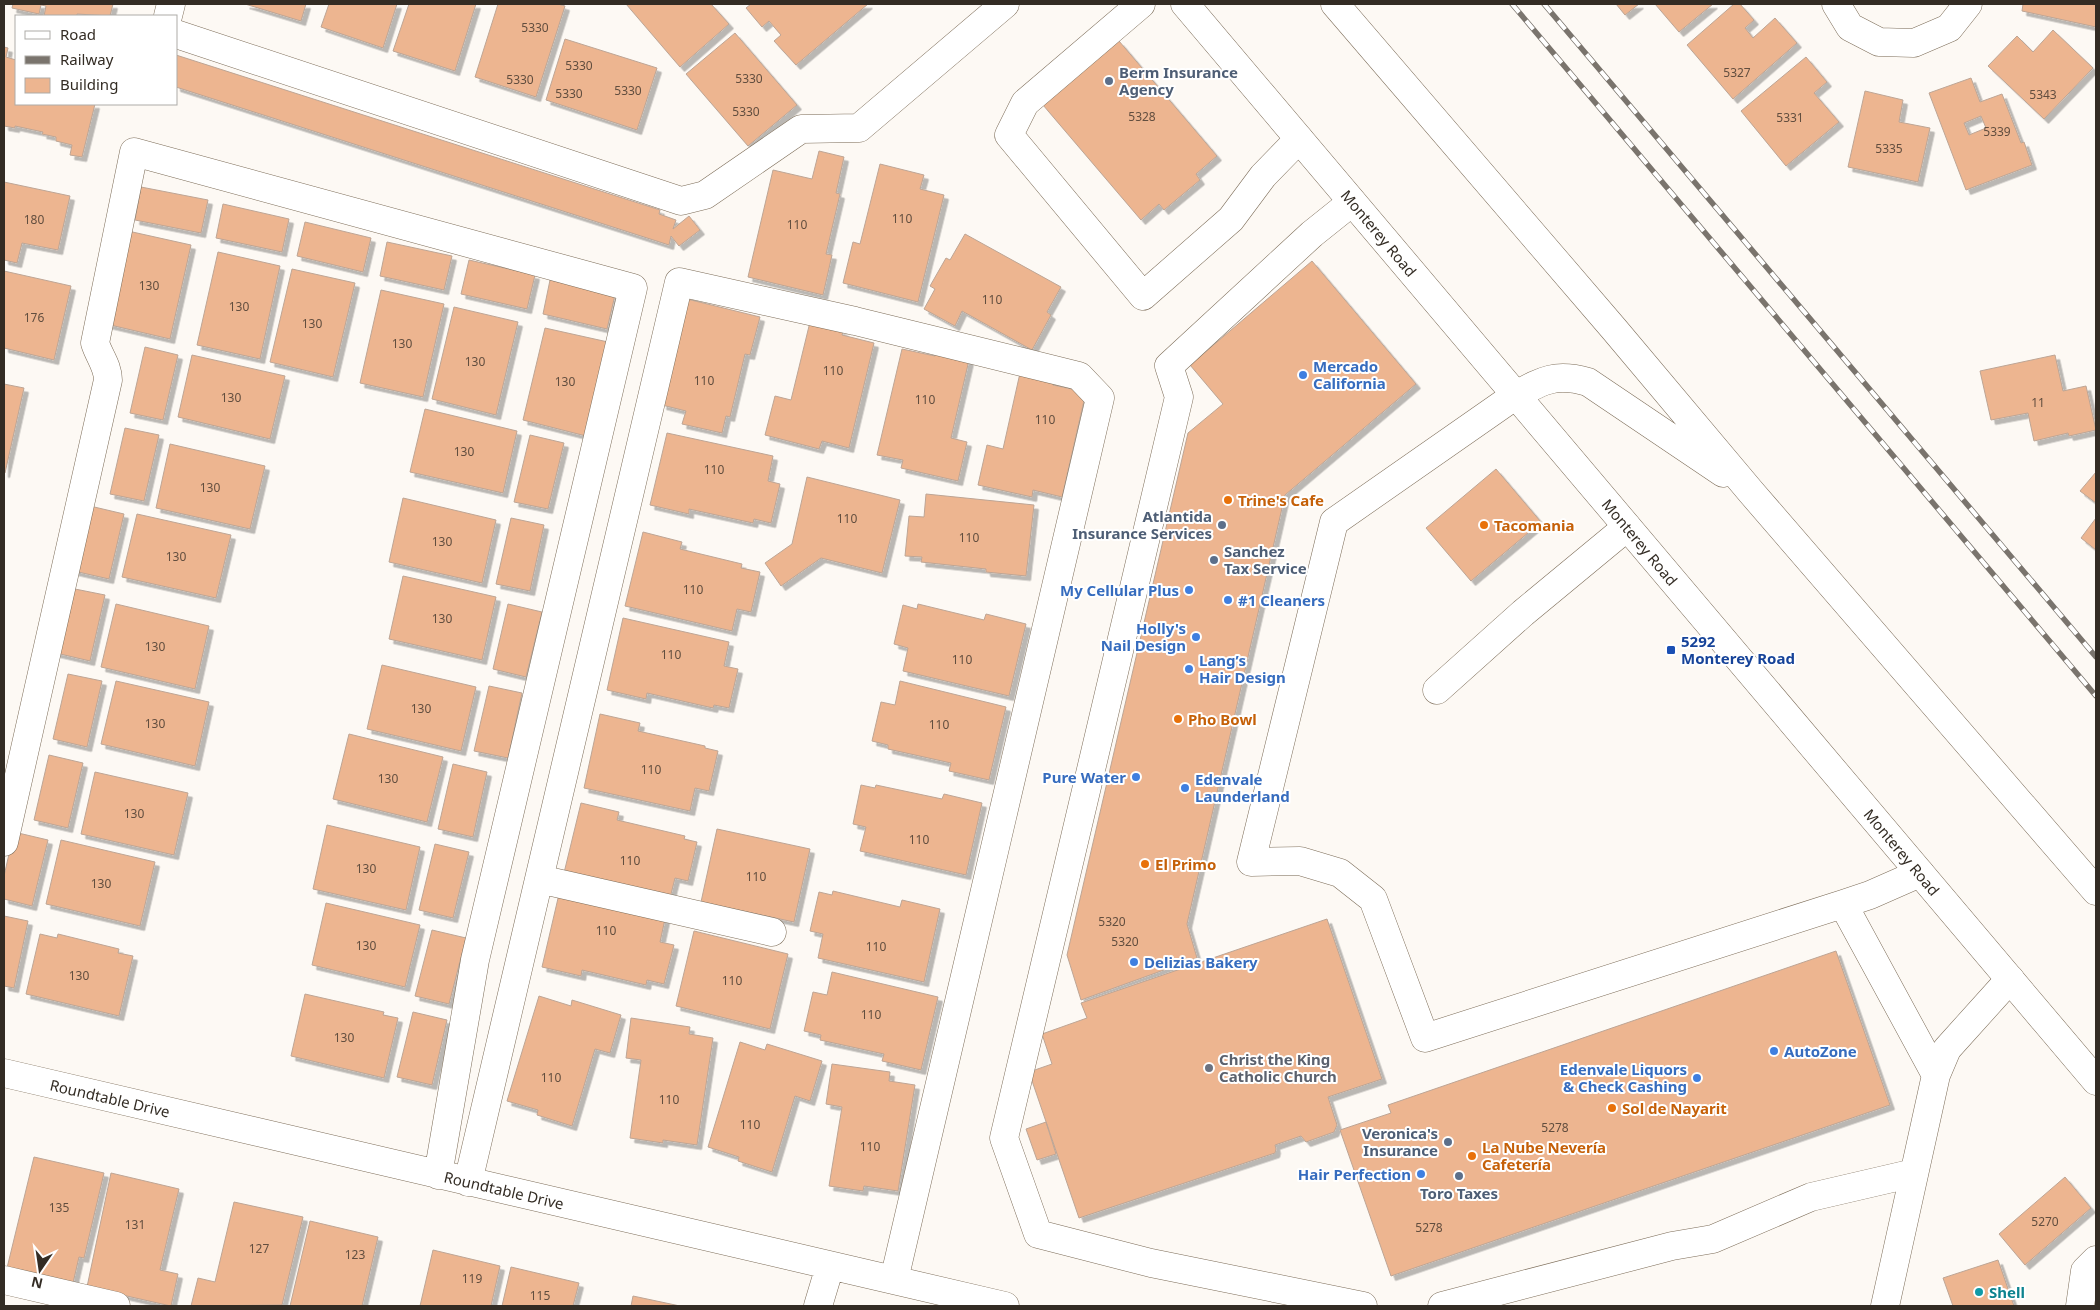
<svg xmlns="http://www.w3.org/2000/svg" width="2100" height="1310" font-family="'Noto Sans',sans-serif">
<style>
.building{fill:#edb590;stroke:#bda595;fill-rule:evenodd;filter:url(#shadow)}
.lines{fill:none;stroke-linecap:round;stroke-linejoin:round}
.minor-casing{stroke:#7d6d59;stroke-width:29}
.major-casing{stroke:#7d6d59;stroke-width:29}
.minor{stroke:#fff;stroke-width:28}
.major{stroke:#fff;stroke-width:28}
.rail-casing{stroke:#7a746d;stroke-width:5.5}
.rail{stroke:#fff;stroke-width:4;stroke-dasharray:11;stroke-linecap:butt}
.service-dot{fill:#5c6f8a;stroke:#fff;stroke-width:2}
.shop-dot{fill:#3f7fe0;stroke:#fff;stroke-width:2}
.food-dot{fill:#e8710a;stroke:#fff;stroke-width:2}
.transit-dot{fill:#1a4fb4;stroke:#fff;stroke-width:2}
.worship-dot{fill:#6b7280;stroke:#fff;stroke-width:2}
.culture-dot{fill:#0f9aa8;stroke:#fff;stroke-width:2}
.labels{text-anchor:middle;dominant-baseline:central;stroke-width:4;stroke-linejoin:round;paint-order:stroke}
.number-label{font-size:12px;fill:#624e3f}
.service-label{font-size:15px;font-weight:bold;fill:#4e5e75;stroke:#fff;text-anchor:start}
.street-label{font-size:15px;fill:#332c24;stroke:#fff}
.shop-label{font-size:15px;font-weight:bold;fill:#366cbe;stroke:#fff;text-anchor:start}
.food-label{font-size:15px;font-weight:bold;fill:#c56008;stroke:#fff;text-anchor:start}
.transit-label{font-size:15px;font-weight:bold;fill:#164399;stroke:#fff;text-anchor:start}
.worship-label{font-size:15px;font-weight:bold;fill:#5b616d;stroke:#fff;text-anchor:start}
.culture-label{font-size:15px;font-weight:bold;fill:#0d838f;stroke:#fff;text-anchor:start}
</style>
<defs>
<filter id="shadow"><feDropShadow dx="4.5" dy="4.5" stdDeviation="0" flood-color="#0004"/></filter>
</defs>
<rect width="100%" height="100%" fill="#fdf9f4"/>
<!-- building -->
<path class="building" d="M 13,4 L 113,4 L 110,16 L 77,14 L 77,16 L 44,16 L 46,6 L 41,5 L 39,14 L 12,8 Z
M 245,4 L 306,4 L 301,21 Z
M 329,4 L 397,4 L 383,48 L 321,27 Z
M 409,4 L 476,4 L 455,71 L 393,51 Z
M 498,4 L 558,4 L 565,6 L 536,97 L 475,77 Z
M 626,4 L 711,4 L 729,24 L 680,67 Z
M 751,4 L 868,4 L 796,65 L 774,41 L 781,35 L 769,21 L 762,27 L 746,8 Z
M 1616,4 L 1639,4 L 1625,15 Z
M 1655,4 L 1713,4 L 1679,32 Z
M 1734,4 L 1740,4 L 1754,20 L 1745,28 L 1753,38 L 1775,18 L 1797,43 L 1733,99 L 1687,45 Z
M 2023,4 L 2096,4 L 2096,27 L 2022,11 Z
M 2053,30 L 2093,68 L 2044,119 L 1988,66 L 2017,36 L 2033,52 Z
M 735,33 L 797,105 L 748,146 L 686,74 Z
M 565,39 L 657,68 L 637,130 L 546,100 Z
M 1119,41 L 1217,156 L 1196,174 L 1200,180 L 1164,210 L 1159,204 L 1141,220 L 1043,105 Z
M 4,47 L 8,48 L 6,57 L 16,60 L 16,104 L 95,104 L 82,157 L 70,155 L 72,145 L 56,141 L 56,137 L 42,134 L 43,132 L 15,126 L 15,128 L 4,126 Z
M 176,55 L 660,210 L 659,214 L 676,220 L 673,229 L 689,216 L 700,230 L 679,246 L 671,236 L 669,245 L 176,87 Z
M 1806,57 L 1827,82 L 1814,93 L 1839,122 L 1786,166 L 1741,111 Z
M 1971,78 L 1980,102 L 2002,94 L 2021,143 L 2024,142 L 2032,165 L 1966,190 L 1929,93 ZM 1981,116 L 1986,128 L 1969,135 L 1964,123 Z
M 1865,91 L 1903,100 L 1899,122 L 1930,128 L 1918,182 L 1848,167 Z
M 819,151 L 844,157 L 836,193 L 840,194 L 826,254 L 832,255 L 823,295 L 748,277 L 773,170 L 812,179 Z
M 880,164 L 924,175 L 920,189 L 944,195 L 918,302 L 843,283 L 853,242 L 860,244 Z
M 4,182 L 70,196 L 58,250 L 22,243 L 17,263 L 4,260 Z
M 141,187 L 208,200 L 201,233 L 135,220 Z
M 223,204 L 289,219 L 282,252 L 216,238 Z
M 305,222 L 371,238 L 363,272 L 297,256 Z
M 128,231 L 191,245 L 170,339 L 106,324 Z
M 965,234 L 1061,287 L 1047,312 L 1051,315 L 1032,350 L 962,311 L 955,326 L 924,309 L 935,289 L 930,286 L 946,258 L 950,260 Z
M 387,242 L 452,256 L 444,290 L 380,276 Z
M 218,252 L 280,266 L 260,359 L 197,345 Z
M 469,260 L 535,275 L 527,309 L 461,294 Z
M 1312,261 L 1416,384 L 1285,495 L 1187,924 L 1197,958 L 1081,1000 L 1067,955 L 1188,433 L 1223,404 L 1190,365 Z
M 292,269 L 355,283 L 333,377 L 270,362 Z
M 4,271 L 71,286 L 54,360 L 4,348 Z
M 550,280 L 615,295 L 607,329 L 543,314 Z
M 381,290 L 444,304 L 423,397 L 360,383 Z
M 687,299 L 760,317 L 750,355 L 745,354 L 730,417 L 726,416 L 722,433 L 682,424 L 686,411 L 662,405 Z
M 454,307 L 518,322 L 496,415 L 432,399 Z
M 810,322 L 843,331 L 842,335 L 874,343 L 849,448 L 822,441 L 819,449 L 765,435 L 775,396 L 791,400 Z
M 545,328 L 608,342 L 586,436 L 523,420 Z
M 145,347 L 178,355 L 163,420 L 130,413 Z
M 902,349 L 935,356 L 936,353 L 969,360 L 951,438 L 967,442 L 958,481 L 901,468 L 903,460 L 877,455 Z
M 192,355 L 285,376 L 270,439 L 178,417 Z
M 2055,355 L 2063,391 L 2086,386 L 2096,430 L 2069,436 L 2068,433 L 2034,441 L 2028,413 L 1991,420 L 1980,371 Z
M 1020,373 L 1054,380 L 1053,385 L 1086,392 L 1062,497 L 1033,490 L 1032,497 L 978,485 L 987,445 L 1003,449 Z
M 4,384 L 24,388 L 5,473 L 4,473 Z
M 425,409 L 517,431 L 503,493 L 410,472 Z
M 125,428 L 159,435 L 144,501 L 110,494 Z
M 667,433 L 773,456 L 768,481 L 780,484 L 771,523 L 754,519 L 753,523 L 689,509 L 689,514 L 650,505 Z
M 530,435 L 564,443 L 548,509 L 514,502 Z
M 170,444 L 265,466 L 250,529 L 156,508 Z
M 1496,469 L 1541,522 L 1471,581 L 1426,528 Z
M 2096,472 L 2096,503 L 2080,491 Z
M 807,477 L 900,500 L 882,573 L 821,558 L 781,586 L 765,563 L 792,544 Z
M 926,494 L 1034,505 L 1026,576 L 986,572 L 986,569 L 921,562 L 922,557 L 905,556 L 909,516 L 924,517 Z
M 403,498 L 496,520 L 482,583 L 389,562 Z
M 90,506 L 124,514 L 109,579 L 74,571 Z
M 137,514 L 231,535 L 216,598 L 122,577 Z
M 511,518 L 544,525 L 530,591 L 496,584 Z
M 2096,518 L 2096,550 L 2081,538 Z
M 643,532 L 682,542 L 680,549 L 742,564 L 741,568 L 760,572 L 751,612 L 737,609 L 732,631 L 625,606 Z
M 403,576 L 496,597 L 482,660 L 389,639 Z
M 70,588 L 105,595 L 90,661 L 56,653 Z
M 116,604 L 209,626 L 195,689 L 101,667 Z
M 508,604 L 542,612 L 526,677 L 493,669 Z
M 918,604 L 984,620 L 986,614 L 1026,624 L 1009,696 L 903,671 L 908,648 L 894,644 L 903,605 L 917,609 Z
M 623,618 L 729,642 L 724,666 L 738,669 L 729,708 L 714,705 L 713,708 L 647,693 L 646,699 L 607,690 Z
M 382,665 L 476,687 L 461,751 L 367,729 Z
M 68,674 L 102,681 L 87,747 L 53,739 Z
M 116,681 L 209,702 L 195,766 L 101,744 Z
M 900,681 L 1006,707 L 989,780 L 949,771 L 951,763 L 888,749 L 888,745 L 872,741 L 881,702 L 895,705 Z
M 489,686 L 522,693 L 508,758 L 474,751 Z
M 600,714 L 640,723 L 638,731 L 705,746 L 705,748 L 718,751 L 709,791 L 695,788 L 690,811 L 584,788 Z
M 349,734 L 443,757 L 427,822 L 333,799 Z
M 49,755 L 83,763 L 68,828 L 34,820 Z
M 453,764 L 487,772 L 473,837 L 438,829 Z
M 95,772 L 188,793 L 174,855 L 81,834 Z
M 861,785 L 875,788 L 876,785 L 942,799 L 944,794 L 982,803 L 966,875 L 860,851 L 866,827 L 853,824 Z
M 581,803 L 619,812 L 617,820 L 685,836 L 684,839 L 697,842 L 688,881 L 675,878 L 669,902 L 563,877 Z
M 327,825 L 420,847 L 406,910 L 313,889 Z
M 717,829 L 810,849 L 794,922 L 701,902 Z
M 14,832 L 48,840 L 32,906 L 4,899 L 4,876 Z
M 61,840 L 155,862 L 140,926 L 46,904 Z
M 435,844 L 469,852 L 453,918 L 419,910 Z
M 833,891 L 900,907 L 902,900 L 940,909 L 924,982 L 818,958 L 823,934 L 810,931 L 819,892 L 832,895 Z
M 559,894 L 665,919 L 660,942 L 674,945 L 664,984 L 647,980 L 646,985 L 582,970 L 581,976 L 542,967 Z
M 326,903 L 420,925 L 405,987 L 312,965 Z
M 4,916 L 28,921 L 14,988 L 4,986 Z
M 1327,919 L 1382,1079 L 1328,1097 L 1337,1125 L 1334,1132 L 1306,1142 L 1301,1136 L 1275,1145 L 1276,1149 L 1275,1153 L 1079,1218 L 1029,1072 L 1052,1064 L 1042,1034 L 1087,1018 L 1081,1003 Z
M 432,930 L 466,938 L 449,1004 L 415,996 Z
M 694,931 L 788,954 L 770,1029 L 676,1006 Z
M 40,934 L 57,938 L 58,934 L 119,949 L 118,953 L 133,956 L 119,1016 L 26,994 Z
M 1836,951 L 1890,1105 L 1391,1276 L 1340,1130 L 1391,1113 L 1388,1105 Z
M 832,972 L 938,997 L 921,1070 L 882,1061 L 884,1054 L 820,1040 L 821,1035 L 804,1031 L 813,992 L 827,995 Z
M 305,994 L 384,1012 L 383,1015 L 398,1018 L 384,1078 L 291,1056 Z
M 539,996 L 571,1006 L 572,1000 L 621,1015 L 610,1053 L 595,1049 L 572,1126 L 537,1115 L 538,1110 L 507,1101 Z
M 413,1012 L 447,1020 L 432,1085 L 397,1077 Z
M 631,1018 L 690,1027 L 689,1034 L 713,1038 L 697,1145 L 663,1140 L 663,1143 L 630,1138 L 641,1060 L 626,1058 Z
M 740,1042 L 765,1050 L 767,1044 L 822,1061 L 810,1101 L 795,1096 L 772,1172 L 738,1161 L 739,1157 L 708,1147 Z
M 832,1064 L 890,1072 L 889,1081 L 915,1085 L 898,1191 L 864,1186 L 863,1191 L 829,1186 L 842,1107 L 826,1104 Z
M 1046,1122 L 1056,1154 L 1037,1160 L 1026,1129 Z
M 34,1157 L 104,1173 L 84,1258 L 79,1257 L 73,1283 L 7,1268 Z
M 111,1173 L 179,1189 L 160,1270 L 178,1274 L 171,1306 L 87,1287 Z
M 2065,1177 L 2091,1208 L 2025,1265 L 1999,1234 Z
M 234,1202 L 303,1217 L 282,1305 L 191,1306 L 198,1278 L 215,1282 Z
M 310,1221 L 378,1237 L 362,1306 L 290,1306 Z
M 433,1250 L 500,1266 L 491,1306 L 420,1306 Z
M 1998,1260 L 2014,1306 L 1953,1306 L 1943,1278 Z
M 511,1267 L 579,1283 L 573,1306 L 502,1306 Z
M 633,1296 L 680,1306 L 631,1306 Z"/>
<g class="lines">
<defs>
<path id="minor" d="M 1141,4 L 1025,103 L 1009,135 L 1143,296 L 1231,219 L 1263,176 L 1299,139
M 1836,4 L 1850,27 L 1879,42 L 1914,43 L 1949,28 L 1968,4
M 168,16 L 171,4
M 176,34 L 681,201 L 705,195 L 801,129 L 859,128 L 1005,4
M 1352,202 L 1312,234 L 1169,366 L 1179,397 L 1004,1138 L 1038,1234 L 1151,1263 L 1363,1306
M 1516,395 L 1334,522 L 1251,862 L 1300,861 L 1340,873 L 1373,899 L 1425,1038 L 1843,904 L 1870,895 L 1920,873
M 1437,690 L 1523,613 L 1627,527
M 4,842 L 108,380 C 108,366 99,356 95,343 L 134,152 L 633,288 L 475,960 L 438,1175
M 539,879 L 772,932
M 1843,904 L 1936,1075
M 4,1073 L 1005,1306
M 468,1182 L 679,282 L 855,321 L 1079,376 L 1100,398 L 894,1280
M 4,1280 L 116,1306
M 818,1306 L 830,1266
M 1442,1306 L 1672,1246 L 1713,1239 L 1811,1197 L 1914,1173
M 1885,1306 L 1936,1075 L 1947,1049 L 2010,979
M 2080,1306 L 2085,1271 L 2096,1260"/>
<path id="major" d="M 1185,4 L 2096,1081
M 1335,4 L 1614,329 L 1751,492 L 2096,891
M 1516,395 C 1543,380 1556,373 1588,382 L 1723,473"/>
</defs>
<!-- minor casing -->
<use href="#minor" class="minor-casing"/>
<!-- major casing -->
<use href="#major" class="major-casing"/>
<!-- minor -->
<use href="#minor" class="minor"/>
<!-- major -->
<use href="#major" class="major"/>
<defs>
<path id="rail" d="M 1512,4 L 2096,696
M 1544,4 L 2096,657"/>
</defs>
<!-- rail casing -->
<use href="#rail" class="rail-casing"/>
<!-- rail -->
<use href="#rail" class="rail"/>
</g>
<!-- markers -->
<g class="service-dot">
<circle cx="1109" cy="81" r="5"/>
<circle cx="1222" cy="525" r="5"/>
<circle cx="1214" cy="560" r="5"/>
<circle cx="1448" cy="1142" r="5"/>
<circle cx="1459" cy="1176" r="5"/>
</g>
<g class="shop-dot">
<circle cx="1303" cy="375" r="5"/>
<circle cx="1189" cy="590" r="5"/>
<circle cx="1228" cy="600" r="5"/>
<circle cx="1196" cy="637" r="5"/>
<circle cx="1189" cy="669" r="5"/>
<circle cx="1136" cy="777" r="5"/>
<circle cx="1185" cy="788" r="5"/>
<circle cx="1134" cy="962" r="5"/>
<circle cx="1774" cy="1051" r="5"/>
<circle cx="1697" cy="1078" r="5"/>
<circle cx="1421" cy="1174" r="5"/>
</g>
<g class="food-dot">
<circle cx="1228" cy="500" r="5"/>
<circle cx="1484" cy="525" r="5"/>
<circle cx="1178" cy="719" r="5"/>
<circle cx="1145" cy="864" r="5"/>
<circle cx="1612" cy="1108" r="5"/>
<circle cx="1472" cy="1156" r="5"/>
</g>
<rect class="transit-dot" x="1666" y="645" width="10" height="10" rx="2.5"/>
<circle class="worship-dot" cx="1209" cy="1068" r="5"/>
<circle class="culture-dot" cx="1979" cy="1292" r="5"/>
<g class="labels">
<!-- number labels -->
<g class="number-label">
<text x="535" y="27">5330</text>
<text x="579" y="65">5330</text>
<text x="1737" y="72">5327</text>
<text x="749" y="78">5330</text>
<text x="520" y="79">5330</text>
<text x="628" y="90">5330</text>
<text x="569" y="93">5330</text>
<text x="2043" y="94">5343</text>
<text x="746" y="111">5330</text>
<text x="1142" y="116">5328</text>
<text x="1790" y="117">5331</text>
<text x="1997" y="131">5339</text>
<text x="1889" y="148">5335</text>
<text x="902" y="218">110</text>
<text x="34" y="219">180</text>
<text x="797" y="224">110</text>
<text x="149" y="285">130</text>
<text x="992" y="299">110</text>
<text x="239" y="306">130</text>
<text x="34" y="317">176</text>
<text x="312" y="323">130</text>
<text x="402" y="343">130</text>
<text x="475" y="361">130</text>
<text x="833" y="370">110</text>
<text x="704" y="380">110</text>
<text x="565" y="381">130</text>
<text x="231" y="397">130</text>
<text x="925" y="399">110</text>
<text x="2038" y="402">11</text>
<text x="1045" y="419">110</text>
<text x="464" y="451">130</text>
<text x="714" y="469">110</text>
<text x="210" y="487">130</text>
<text x="847" y="518">110</text>
<text x="969" y="537">110</text>
<text x="442" y="541">130</text>
<text x="176" y="556">130</text>
<text x="693" y="589">110</text>
<text x="442" y="618">130</text>
<text x="155" y="646">130</text>
<text x="671" y="654">110</text>
<text x="962" y="659">110</text>
<text x="421" y="708">130</text>
<text x="155" y="723">130</text>
<text x="939" y="724">110</text>
<text x="651" y="769">110</text>
<text x="388" y="778">130</text>
<text x="134" y="813">130</text>
<text x="919" y="839">110</text>
<text x="630" y="860">110</text>
<text x="366" y="868">130</text>
<text x="756" y="876">110</text>
<text x="101" y="883">130</text>
<text x="1112" y="921">5320</text>
<text x="606" y="930">110</text>
<text x="1125" y="941">5320</text>
<text x="366" y="945">130</text>
<text x="876" y="946">110</text>
<text x="79" y="975">130</text>
<text x="732" y="980">110</text>
<text x="871" y="1014">110</text>
<text x="344" y="1037">130</text>
<text x="551" y="1077">110</text>
<text x="669" y="1099">110</text>
<text x="750" y="1124">110</text>
<text x="1555" y="1127">5278</text>
<text x="870" y="1146">110</text>
<text x="59" y="1207">135</text>
<text x="2045" y="1221">5270</text>
<text x="135" y="1224">131</text>
<text x="1429" y="1227">5278</text>
<text x="259" y="1248">127</text>
<text x="355" y="1254">123</text>
<text x="472" y="1278">119</text>
<text x="540" y="1295">115</text>
</g>
<!-- service labels -->
<g class="service-label">
<text x="1119" y="72">Berm Insurance<tspan x="1119" dy="17">Agency</tspan></text>
<text x="1212" y="516" text-anchor="end">Atlantida<tspan x="1212" dy="17">Insurance Services</tspan></text>
<text x="1224" y="551">Sanchez<tspan x="1224" dy="17">Tax Service</tspan></text>
<text x="1438" y="1133" text-anchor="end">Veronica's<tspan x="1438" dy="17">Insurance</tspan></text>
<text x="1459" y="1193" text-anchor="middle">Toro Taxes</text>
</g>
<!-- street labels -->
<g class="street-label">
<text transform="translate(1379 233) rotate(50)">Monterey Road</text>
<text transform="translate(1640 542) rotate(50)">Monterey Road</text>
<text transform="translate(1902 852) rotate(50)">Monterey Road</text>
<text transform="translate(110 1098) rotate(13)">Roundtable Drive</text>
<text transform="translate(504 1190) rotate(13)">Roundtable Drive</text>
</g>
<!-- shop labels -->
<g class="shop-label">
<text x="1313" y="366">Mercado<tspan x="1313" dy="17">California</tspan></text>
<text x="1179" y="590" text-anchor="end">My Cellular Plus</text>
<text x="1238" y="600">#1 Cleaners</text>
<text x="1186" y="628" text-anchor="end">Holly's<tspan x="1186" dy="17">Nail Design</tspan></text>
<text x="1199" y="660">Lang’s<tspan x="1199" dy="17">Hair Design</tspan></text>
<text x="1126" y="777" text-anchor="end">Pure Water</text>
<text x="1195" y="779">Edenvale<tspan x="1195" dy="17">Launderland</tspan></text>
<text x="1144" y="962">Delizias Bakery</text>
<text x="1784" y="1051">AutoZone</text>
<text x="1687" y="1069" text-anchor="end">Edenvale Liquors<tspan x="1687" dy="17">&amp; Check Cashing</tspan></text>
<text x="1411" y="1174" text-anchor="end">Hair Perfection</text>
</g>
<!-- food labels -->
<g class="food-label">
<text x="1238" y="500">Trine's Cafe</text>
<text x="1494" y="525">Tacomania</text>
<text x="1188" y="719">Pho Bowl</text>
<text x="1155" y="864">El Primo</text>
<text x="1622" y="1108">Sol de Nayarit</text>
<text x="1482" y="1147">La Nube Nevería<tspan x="1482" dy="17">Cafetería</tspan></text>
</g>
<!-- transit labels -->
<g class="transit-label">
<text x="1681" y="641">5292<tspan x="1681" dy="17">Monterey Road</tspan></text>
</g>
<!-- worship labels -->
<g class="worship-label">
<text x="1219" y="1059">Christ the King<tspan x="1219" dy="17">Catholic Church</tspan></text>
</g>
<!-- culture labels -->
<g class="culture-label">
<text x="1989" y="1292">Shell</text>
</g>
</g>
<!-- border -->
<rect width="2100" height="1310" fill="none" stroke="#332c24" stroke-width="10"/>
<!-- legend -->
<rect x="15" y="15" width="162" height="90" fill="#ffffff" stroke="#adaba7"/>
<rect x="25" y="31" width="25" height="8" fill="#ffffff" stroke="#adaba7"/>
<text x="60" y="40" font-size="15" fill="#332c24">Road</text>
<rect x="25" y="56" width="25" height="8" fill="#7a746d" stroke="#adaba7"/>
<text x="60" y="65" font-size="15" fill="#332c24">Railway</text>
<rect x="25" y="78" width="25" height="15" fill="#edb590" stroke="#adaba7"/>
<text x="60" y="90" font-size="15" fill="#332c24">Building</text>
<!-- north arrow -->
<g transform="translate(40 1270) rotate(193)" stroke="#ffffff" stroke-width="4" paint-order="stroke">
<path d="M0-4L9 19L0 12L-9 19Z" fill="#332c24"/>
<text y="-8" font-size="14" font-weight="bold" text-anchor="middle" fill="#332c24">N</text>
</g>
</svg>
